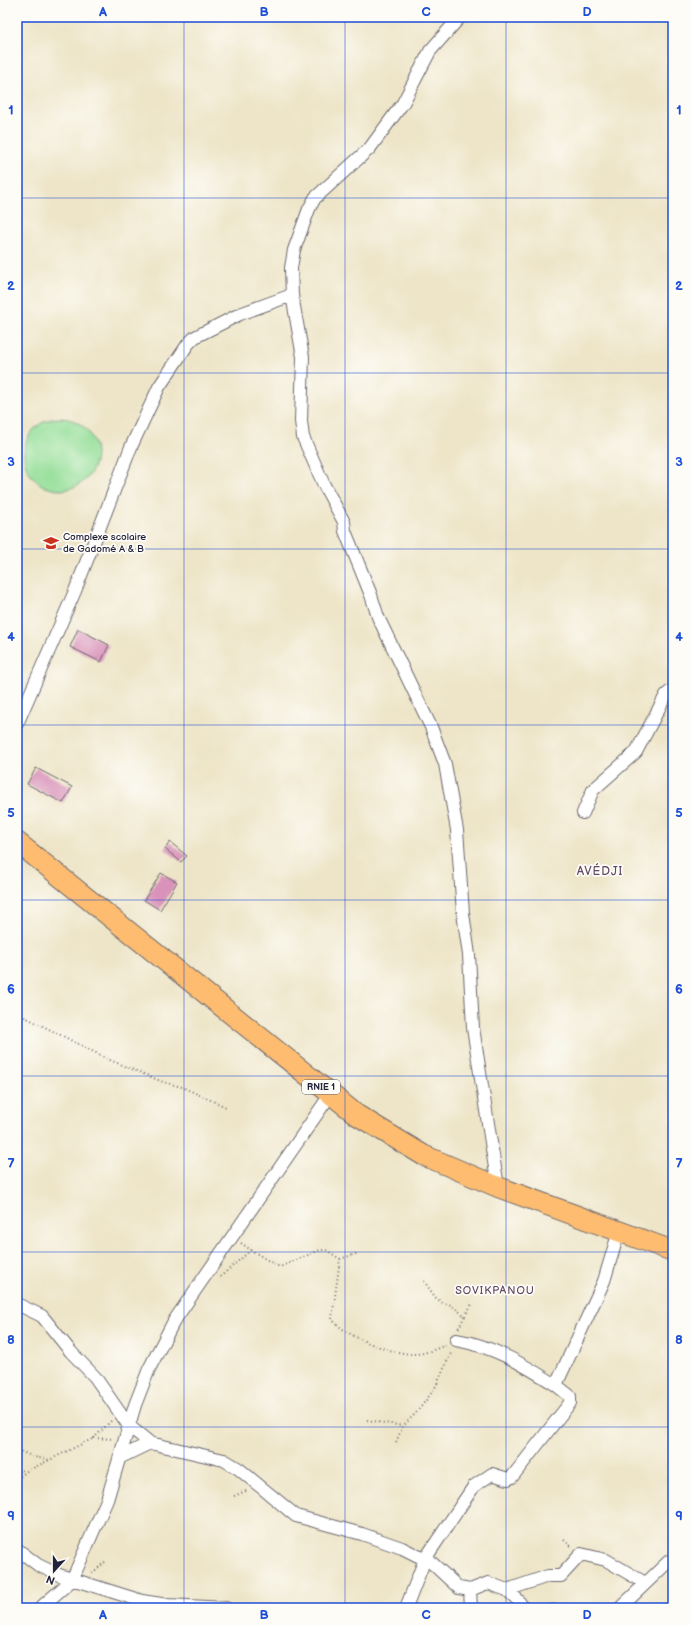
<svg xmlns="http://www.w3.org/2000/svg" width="690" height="1625" font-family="'Balsamiq Sans',sans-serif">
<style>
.green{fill:#96df9a;stroke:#5c806a}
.building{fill:#d993ba}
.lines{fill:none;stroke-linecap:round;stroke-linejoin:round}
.minor-casing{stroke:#69666c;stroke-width:14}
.trunk-casing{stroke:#69666c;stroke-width:22}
.path{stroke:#69666c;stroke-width:2;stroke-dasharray:1 3;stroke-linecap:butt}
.minor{stroke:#fff;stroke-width:12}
.trunk{stroke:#fdbc6f;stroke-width:20}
.grid{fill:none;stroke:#1d4ed8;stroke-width:1;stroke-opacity:0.55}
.labels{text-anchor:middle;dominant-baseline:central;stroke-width:3.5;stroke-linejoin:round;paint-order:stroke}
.shield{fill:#fdfcf7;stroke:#646373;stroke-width:1}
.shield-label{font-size:9px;font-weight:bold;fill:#22223b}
.poi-label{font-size:10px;fill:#22223b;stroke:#fdfcf7;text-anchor:start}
.neighbourhood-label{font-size:11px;letter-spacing:1px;fill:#624a67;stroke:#fdfcf7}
.quarter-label{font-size:12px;letter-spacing:1px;fill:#624a67;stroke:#fdfcf7}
.neatline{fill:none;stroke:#1d4ed8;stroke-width:1.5}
.grid-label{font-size:13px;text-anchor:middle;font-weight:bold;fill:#1d4ed8}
</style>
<rect width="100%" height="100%" fill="#fdfcf7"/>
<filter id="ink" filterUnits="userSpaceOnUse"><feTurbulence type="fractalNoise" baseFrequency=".025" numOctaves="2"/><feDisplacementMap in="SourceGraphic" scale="8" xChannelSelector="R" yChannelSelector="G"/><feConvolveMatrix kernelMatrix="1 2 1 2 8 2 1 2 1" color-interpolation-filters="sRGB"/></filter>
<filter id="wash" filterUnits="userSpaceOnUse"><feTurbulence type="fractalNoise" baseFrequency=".012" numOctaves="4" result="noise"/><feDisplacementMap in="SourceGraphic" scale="16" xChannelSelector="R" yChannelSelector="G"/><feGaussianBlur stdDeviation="0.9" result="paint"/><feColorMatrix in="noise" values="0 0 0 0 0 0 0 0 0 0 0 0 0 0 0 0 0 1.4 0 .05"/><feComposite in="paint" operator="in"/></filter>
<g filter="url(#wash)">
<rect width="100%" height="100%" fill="#eee5c8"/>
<!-- green -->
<path class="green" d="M24 454a36 36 0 1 1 72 0a36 36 0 1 1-72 0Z"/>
<g id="blocks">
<!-- building -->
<path class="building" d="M 78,629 L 109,645 L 101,662 L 70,647 Z
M 36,768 L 72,787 L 63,803 L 27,784 Z
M 170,842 L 187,856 L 181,862 L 165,849 Z
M 161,873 L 177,882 L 160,910 L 144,900 Z"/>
</g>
</g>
<g filter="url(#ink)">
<use href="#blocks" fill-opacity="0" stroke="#69666c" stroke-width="1"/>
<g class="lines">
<defs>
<path id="minor" d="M 460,17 L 430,51 L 403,103 L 370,148 L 315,198 L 309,209 L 294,250 L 291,268 L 292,295 L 303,357 L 301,421 L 303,437 L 324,485 L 344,522 L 345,531 L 371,595 L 378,617 L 431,727 L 445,764 L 457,830 L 463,913 L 469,955 L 473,1028 L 498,1187
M 17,724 L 75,591 L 131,447 L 159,387 L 188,344 L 195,337 L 240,314 L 292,295
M 583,813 L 593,790 L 636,752 L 666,695 L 673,689
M 17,1304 L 42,1316 L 71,1352 L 95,1377 L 129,1426 L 150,1443 L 224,1460 L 239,1469 L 296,1516 L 362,1534 L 402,1548 L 432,1563 L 459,1588 L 470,1590 L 488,1583 L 507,1590
M 456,1340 C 494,1346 524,1365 556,1385
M 121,1457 L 150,1443
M 17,1549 L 38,1565 L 59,1575 L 142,1601 L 168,1605 L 226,1608
M 470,1590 L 471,1608
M 40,1608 L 72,1580 L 107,1500 L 135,1405 L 149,1369 L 174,1321 L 330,1095
M 406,1608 L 425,1559 L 474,1486 L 492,1474 L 508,1479 L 512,1477 L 570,1403 L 570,1396 L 556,1385 L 604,1281 L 619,1231
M 523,1608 L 518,1600 L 507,1590 L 548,1576 L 561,1576 L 581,1554 L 606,1560 L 645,1583
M 620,1608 L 669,1561 L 673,1560"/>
<path id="trunk" d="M 17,842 L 357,1115 L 423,1155 L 498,1187 L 673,1251"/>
</defs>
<!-- minor casing -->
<use href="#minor" class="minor-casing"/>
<!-- trunk casing -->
<use href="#trunk" class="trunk-casing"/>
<!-- path -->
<path class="path" d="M 17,1013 L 110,1060 L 163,1082 L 182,1087 L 226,1107
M 241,1243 L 251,1250
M 340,1259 L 359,1253
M 220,1277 L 251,1250 L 277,1266 L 282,1266 L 320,1250 L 326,1250 L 340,1259 L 332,1319 C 345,1337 394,1355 416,1354 C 427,1353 436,1349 446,1345
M 424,1281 L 435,1297 L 441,1302 L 451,1305 L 465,1316 L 458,1329
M 465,1316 L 472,1304
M 367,1420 L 403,1426
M 111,1421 L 94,1438 L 114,1439
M 396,1442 L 403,1426 L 418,1411 L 435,1388 L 452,1351
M 17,1450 L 34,1457 L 50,1460
M 17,1470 L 25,1471
M 17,1479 L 27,1471 L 94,1438
M 234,1496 L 246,1491
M 564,1540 L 572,1547
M 92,1573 L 105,1562
M 538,1608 C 550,1603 560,1602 573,1608"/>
<!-- minor -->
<use href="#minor" class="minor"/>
<!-- trunk -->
<use href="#trunk" class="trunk"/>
</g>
</g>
<!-- grid -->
<path class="grid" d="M 184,17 L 184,1608M 345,17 L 345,1608M 506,17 L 506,1608M 17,198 L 673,198M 17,373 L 673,373M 17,549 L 673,549M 17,725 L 673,725M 17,900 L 673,900M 17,1076 L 673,1076M 17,1252 L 673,1252M 17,1427 L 673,1427"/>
<!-- icons -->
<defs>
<symbol id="school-bare" viewBox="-9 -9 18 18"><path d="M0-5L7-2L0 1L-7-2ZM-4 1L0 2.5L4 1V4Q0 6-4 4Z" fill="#c8321e" stroke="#fdfcf7" stroke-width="2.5" paint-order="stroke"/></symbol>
</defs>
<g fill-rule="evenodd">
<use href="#school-bare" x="40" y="532" width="22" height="22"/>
</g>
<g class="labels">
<!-- shield labels -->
<rect class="shield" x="302" y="1080" width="38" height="14" rx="3"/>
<g class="shield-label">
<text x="321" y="1087">RNIE 1</text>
</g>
<!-- poi labels -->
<g class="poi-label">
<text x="63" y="537">Complexe scolaire<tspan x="63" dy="12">de Gadomé A &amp; B</tspan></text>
</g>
<!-- neighbourhood labels -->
<g class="neighbourhood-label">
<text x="495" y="1290">SOVIKPANOU</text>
</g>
<!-- quarter labels -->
<g class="quarter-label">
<text x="600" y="871">AVÉDJI</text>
</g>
</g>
<!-- margin -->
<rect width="690" height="1625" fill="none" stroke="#fdfcf7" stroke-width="44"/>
<!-- north arrow -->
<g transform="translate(54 1571) rotate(201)" stroke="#fdfcf7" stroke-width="3" paint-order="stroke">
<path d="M0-3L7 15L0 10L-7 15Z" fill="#22223b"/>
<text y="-6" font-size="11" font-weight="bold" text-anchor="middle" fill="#22223b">N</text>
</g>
<rect x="22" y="22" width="646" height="1581" class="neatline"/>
<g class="grid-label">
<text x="103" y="16">A</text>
<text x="264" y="16">B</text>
<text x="426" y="16">C</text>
<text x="587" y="16">D</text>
<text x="11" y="114">1</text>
<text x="679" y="114">1</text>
<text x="11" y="290">2</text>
<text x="679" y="290">2</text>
<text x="11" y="466">3</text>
<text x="679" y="466">3</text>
<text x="11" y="641">4</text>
<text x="679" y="641">4</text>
<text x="11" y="817">5</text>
<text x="679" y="817">5</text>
<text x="11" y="993">6</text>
<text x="679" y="993">6</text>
<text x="11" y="1168">7</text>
<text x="679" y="1168">7</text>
<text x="11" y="1344">8</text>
<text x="679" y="1344">8</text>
<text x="11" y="1520">9</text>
<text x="679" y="1520">9</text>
<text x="103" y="1619">A</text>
<text x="264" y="1619">B</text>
<text x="426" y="1619">C</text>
<text x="587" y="1619">D</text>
</g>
</svg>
